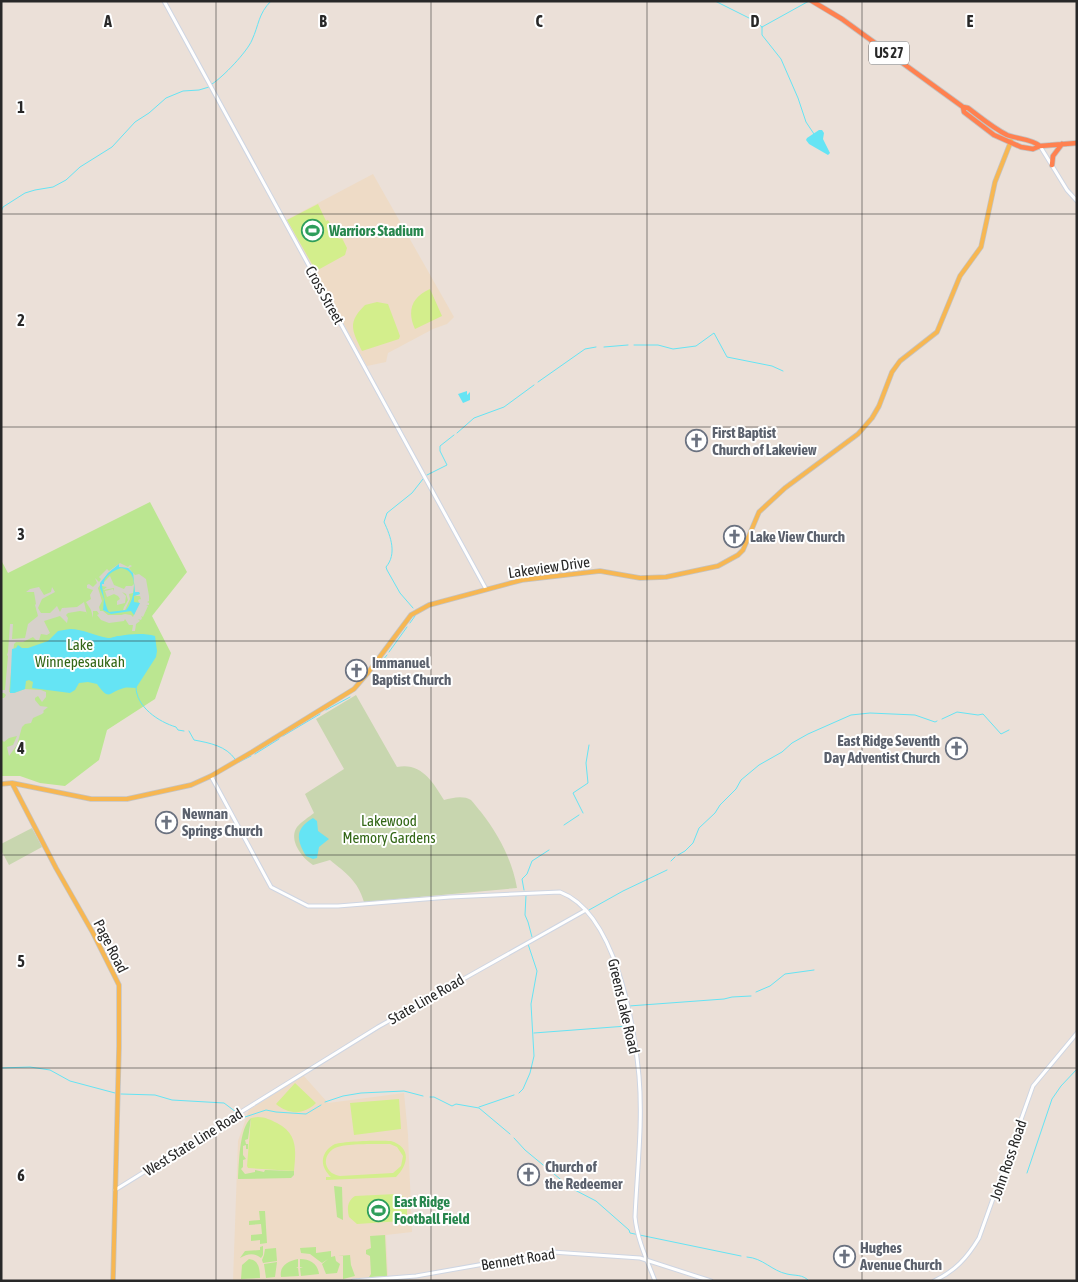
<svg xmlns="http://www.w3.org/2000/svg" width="1078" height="1282" font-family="'Asap Condensed',sans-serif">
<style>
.education{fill:#eedbc6}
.green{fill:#bbe691}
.cemetery{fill:#c8d6af}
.pitch{fill:#d3ee8c;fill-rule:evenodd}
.plaza{fill:#d7d1cb;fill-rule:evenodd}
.water{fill:#65e4f4;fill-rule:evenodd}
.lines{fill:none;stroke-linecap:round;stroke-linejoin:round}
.stream{stroke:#65e4f4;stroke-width:1}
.minor-casing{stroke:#ced5e2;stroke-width:5}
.major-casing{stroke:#c3c3c3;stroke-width:5.5}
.highway-casing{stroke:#c3c3c3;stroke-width:6}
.minor{stroke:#fff;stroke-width:3}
.major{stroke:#f7b752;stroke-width:4}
.highway{stroke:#ff8150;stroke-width:4.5}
.grid{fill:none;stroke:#282828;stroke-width:1;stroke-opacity:0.55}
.labels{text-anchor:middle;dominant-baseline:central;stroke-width:4;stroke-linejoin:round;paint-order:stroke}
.shield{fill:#fff;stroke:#686868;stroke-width:1}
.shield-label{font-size:14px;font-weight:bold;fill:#282828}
.leisure-label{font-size:15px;font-weight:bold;fill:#27864d;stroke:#fff;text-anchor:start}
.street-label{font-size:15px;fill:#282828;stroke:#fff}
.worship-label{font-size:15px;font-weight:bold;fill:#5b616d;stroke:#fff;text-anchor:start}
.park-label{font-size:15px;fill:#336716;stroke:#fff}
.grid-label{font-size:16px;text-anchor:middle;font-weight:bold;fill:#282828;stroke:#fff;stroke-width:4;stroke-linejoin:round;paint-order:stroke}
</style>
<rect width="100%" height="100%" fill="#ebe0d8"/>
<!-- education -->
<path class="education" d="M 373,174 L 454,317 L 447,324 L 433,329 L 388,353 L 386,362 L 367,366 L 286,220 Z
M 303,1075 L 328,1103 L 404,1093 L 408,1135 L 412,1232 L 386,1235 L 388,1276 L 311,1281 L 233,1281 L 238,1141 L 249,1110 Z"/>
<!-- green -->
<path class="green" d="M 150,502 L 187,572 L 152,616 L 171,653 L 155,699 L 107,730 L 99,760 L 65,786 L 40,783 L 20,776 L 1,776 L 1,560 L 8,573 Z
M 251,1118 L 248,1139 L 245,1140 L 246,1144 L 248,1144 L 248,1149 L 246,1149 L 246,1145 L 243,1146 L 243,1155 L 246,1159 L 243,1160 L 243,1167 L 241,1169 L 245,1174 L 255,1172 L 255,1170 L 264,1172 L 265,1170 L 294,1171 L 294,1175 L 291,1178 L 238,1179 C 239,1165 239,1128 251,1118 Z
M 334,1186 L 342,1187 L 343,1220 L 337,1217 Z
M 259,1211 L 265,1211 L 267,1243 L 260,1244 L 260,1240 L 251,1241 L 251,1235 L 262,1234 L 261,1224 L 249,1225 L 249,1221 L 260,1220 Z
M 385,1235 L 387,1276 L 369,1277 L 371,1274 L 370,1256 L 366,1254 L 366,1250 L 371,1248 L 370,1236 Z
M 263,1246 L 263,1255 L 261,1258 C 254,1252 247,1254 240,1258 L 245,1251 L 260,1250 L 260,1247 Z
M 316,1247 L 316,1253 L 331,1251 L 331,1257 L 335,1256 L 336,1261 L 340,1264 L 337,1273 L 326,1274 L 322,1264 L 328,1259 L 322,1263 L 310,1254 L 301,1253 L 300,1248 Z
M 276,1248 L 277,1261 L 263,1263 L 262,1260 L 264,1255 L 265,1249 Z
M 350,1255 L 351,1265 L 355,1276 L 343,1279 L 343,1256 L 338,1256 Z
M 249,1259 C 259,1260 260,1270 260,1278 L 241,1279 L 242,1265 Z
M 298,1259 L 298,1267 L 296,1268 L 298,1268 L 299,1276 L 281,1277 C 279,1266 288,1261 298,1259 Z
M 300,1259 C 310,1259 318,1264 319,1274 L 301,1276 L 300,1268 L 303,1267 L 300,1267 Z
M 277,1262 L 275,1277 L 266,1278 L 264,1264 Z"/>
<!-- cemetery -->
<path class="cemetery" d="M 356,695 L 397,767 C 421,762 433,782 444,800 C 452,798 463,795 471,800 C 474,803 478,809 481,812 C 499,835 512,860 517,888 L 364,902 C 358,881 346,873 330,860 L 313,865 C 302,858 288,840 297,827 C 301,822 309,817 314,813 L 305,794 L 344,769 L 316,719 Z
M 32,828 L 42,847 L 9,865 L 1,850 L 1,844 Z"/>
<!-- pitch -->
<path class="pitch" d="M 318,204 L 326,221 L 328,220 L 339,239 L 342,238 L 347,248 L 345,255 L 316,271 L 287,220 Z
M 430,289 L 442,316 L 415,329 C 407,312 411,297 430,289 Z
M 377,302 L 388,304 L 400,336 L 399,339 L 362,351 C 352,330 347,323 365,305 Z
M 295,1083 L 316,1103 C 304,1115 289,1115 276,1104 Z
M 399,1099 L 401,1129 L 354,1135 L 350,1103 Z
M 258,1117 C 265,1117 271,1120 277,1123 C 298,1134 296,1150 294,1171 L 248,1168 L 247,1166 L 251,1118 Z
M 391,1141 C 411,1147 409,1164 396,1177 L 326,1180 L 326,1177 L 331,1177 C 326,1172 322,1166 323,1159 C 324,1152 329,1147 335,1144 C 345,1141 379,1140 391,1141 ZM 390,1144 L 397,1147 L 403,1156 L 401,1166 L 393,1173 L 340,1176 C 334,1175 328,1172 326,1164 C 325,1157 329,1151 335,1148 C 343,1143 379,1144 390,1144 Z
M 396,1194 L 403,1196 L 407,1204 L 407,1215 L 402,1221 L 357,1224 L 349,1217 C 347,1209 347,1201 355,1196 Z"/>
<!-- plaza -->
<path class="plaza" d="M 120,563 L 128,567 L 130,565 L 132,566 L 129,568 L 135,575 L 139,574 L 146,579 L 149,596 L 149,601 L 147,602 L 149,603 L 149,605 L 146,605 L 148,606 L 143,617 L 141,616 L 142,618 L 141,620 L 138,619 L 140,621 L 136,624 L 135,631 L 132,631 L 133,625 L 129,625 L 125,619 L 124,621 L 109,623 L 101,620 L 97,615 L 99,614 L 97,611 L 93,611 L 93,618 L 91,610 L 86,602 L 91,599 L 90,595 L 93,590 L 87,588 L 87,585 L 89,584 L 93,587 L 97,583 L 95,578 L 99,582 L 101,579 L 99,577 L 107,569 L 109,571 ZM 119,565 L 119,567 L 128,568 L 133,573 L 135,592 L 139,592 L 140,594 L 134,596 L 140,596 L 141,599 L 138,600 L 139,603 L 133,617 L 131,615 L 125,614 L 121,615 L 108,615 L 103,611 L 100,611 L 99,607 L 102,601 L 98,588 L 108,573 Z
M 110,576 L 114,585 L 124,589 L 126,586 L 132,586 L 134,584 L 133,593 L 129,594 L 130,599 L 125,610 L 123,610 L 124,607 L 128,600 L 126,594 L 122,592 L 126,596 L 125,603 L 117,605 L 117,601 L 120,599 L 118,596 L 114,594 L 107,597 L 105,591 L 113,589 L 114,591 L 114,588 L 103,590 L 107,587 L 102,586 L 102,584 Z
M 39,587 L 44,595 L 51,592 L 52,587 L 55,592 L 42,599 L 38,608 L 41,613 L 50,613 L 57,606 L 60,612 L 62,608 L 77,607 L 84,602 L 87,615 L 86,612 L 80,611 L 68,613 L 66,615 L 68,618 L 67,623 L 60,616 L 44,621 L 50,633 L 47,635 L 41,634 L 39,640 L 36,640 L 33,637 L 23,642 L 16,642 L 14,644 L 9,692 L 14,693 L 25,689 L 41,690 L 46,692 L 46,697 L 42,702 L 38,696 L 35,698 L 35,700 L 40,706 L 48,707 L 43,711 L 44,712 L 42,714 L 33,718 L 31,723 L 25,724 L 22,727 L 17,745 L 9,756 L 7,747 L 13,745 L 17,736 L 9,738 L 4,742 L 1,739 L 1,698 L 4,698 L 6,695 L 4,693 L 1,693 L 1,690 L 5,690 L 8,656 L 7,655 L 8,652 L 10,624 L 13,624 L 12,639 L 25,638 L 28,624 L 38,616 L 35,605 L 36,604 L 34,592 L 26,592 L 30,589 Z"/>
<!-- water -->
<path class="water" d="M 819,130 L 822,130 L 824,133 L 823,139 L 830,153 L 828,155 L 809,144 L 806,140 L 807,138 Z
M 467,391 L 467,395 L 470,392 L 470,400 L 463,403 L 458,394 Z
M 119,564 L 119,567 L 128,568 L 133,573 L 135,592 L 139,592 L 140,594 L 134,596 L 134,602 L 140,603 L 134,615 L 131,611 L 111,614 L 103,610 L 104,599 L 100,588 L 100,583 L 108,573 ZM 121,568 C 140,570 135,600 126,610 L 109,612 C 106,608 102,590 102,584 L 104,584 C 103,577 114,570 121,568 Z
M 70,629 C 83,629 95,636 108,638 C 113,638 115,636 119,636 C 130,634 144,633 155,636 L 157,651 L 156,657 L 136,688 C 132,688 128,687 124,688 C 108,692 110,702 97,684 L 88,682 L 79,683 L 75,690 L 70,693 L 32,688 L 33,682 L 29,680 L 26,681 L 25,689 L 14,693 L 10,693 L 12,649 L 16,648 L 18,645 L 22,648 L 28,648 L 48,641 L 58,631 Z
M 313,818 L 317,821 L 318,831 L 329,839 L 319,847 L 317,858 L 313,859 L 306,856 C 296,839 295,829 313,818 Z"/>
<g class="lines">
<!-- stream -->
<path class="stream" d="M 715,1 L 755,21 L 762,27
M 762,27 L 762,35 L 781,59 L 798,98 L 806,122 L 814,134
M 762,27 L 809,1
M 212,84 C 223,77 247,52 252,40 C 259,25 258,14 271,1
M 1,212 L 3,207 L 25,193 L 35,190 L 53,187 L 66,180 L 80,167 L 112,147 L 135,122 L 149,113 L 166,98 L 183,91 L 199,90 L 209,87
M 1,215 L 1,223
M 634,345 L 658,345 L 673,349 L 696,346 L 714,333 L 727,357 L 772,366 L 783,371
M 604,347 L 628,345
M 538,382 L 585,349 L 596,347
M 457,433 L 474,418 L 504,407 L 534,385
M 427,475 L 447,465 L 440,451 L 440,446 L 454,435
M 413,608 L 400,593 L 387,570 L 386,567 C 397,554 391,537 384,522 L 387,513 L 412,493 L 423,479
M 410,623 L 415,616
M 389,652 L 407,627
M 382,661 L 387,655
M 136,687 C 136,707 159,722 176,727 L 178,730 L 184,731
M 326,710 L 350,697
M 942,719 L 957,712 L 978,715 L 983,714 L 1001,734 L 1009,730
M 189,731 L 194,740 C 210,743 226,746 235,759
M 283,736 L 320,714
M 255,754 L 279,739
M 239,762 L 251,756
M 583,813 L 573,793 L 588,783 L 586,763 L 589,745
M 564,825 L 579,815
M 678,855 L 685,851 L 693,843 L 699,828 L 715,813 L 720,805 L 736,789 L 741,780 L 759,765 L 782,752 L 792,743 L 808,734 L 851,715 L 870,713 L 915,715 L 935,722 L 937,721
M 671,861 L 675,857
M 524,890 L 522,879 L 527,874 L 532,861 L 549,850
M 526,895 L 525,915 L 528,922 L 532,937
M 589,910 L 623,891 L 667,870
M 756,992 L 770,986 L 785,974 L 814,970
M 629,1006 L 724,999 L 732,997 L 751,996
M 534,1033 L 627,1026
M 1,1068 L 30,1067 L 50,1070 L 70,1081 L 115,1093
M 519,1093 L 523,1089 L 530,1073 L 534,1056 L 531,1004 L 537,971 L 528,944
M 121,1094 L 155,1095 L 172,1100 L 224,1103 L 236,1112
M 430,1097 L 434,1097 L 452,1106 L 456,1104 L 479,1108 L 510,1134
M 325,1102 L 343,1096 L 361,1093 L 404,1091 L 423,1096
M 479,1107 L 514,1095
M 240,1116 L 242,1118 L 266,1110 L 276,1112 L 306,1114 L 321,1105
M 514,1138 L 525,1150 L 571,1188 L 596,1201 L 629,1230 L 630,1233 L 741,1256
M 1027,1173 L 1052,1099 L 1061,1086 L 1077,1069
M 747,1257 C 763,1258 772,1271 787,1274 C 795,1276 803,1274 809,1281"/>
<defs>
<path id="minor" d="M 164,1 L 486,589
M 1040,146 L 1067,190 L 1077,201
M 211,776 L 271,887 L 308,906 L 338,906 L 450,897 L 560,892 C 616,913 634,1024 639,1076 C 643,1123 637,1171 635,1217 C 637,1239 647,1260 655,1281
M 115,1190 L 378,1027 L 586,910
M 353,1281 L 416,1276 L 552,1252 L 640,1258 L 711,1281
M 934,1281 C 955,1271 967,1258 979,1238 L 1033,1086 L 1077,1033"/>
<path id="major" d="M 12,783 L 56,868 L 93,933 L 119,985 L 119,1047 L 113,1281
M 1,784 L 12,783 L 91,799 L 127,799 L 191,785 L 211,776 L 252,752 L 354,689 L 367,674 L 411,615 L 429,605 L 522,580 L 600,571 L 640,578 L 666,577 L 718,566 L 738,555 L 743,550 L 759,512 L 785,488 L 858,434 L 872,418 L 879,406 L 892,372 L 900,361 L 937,332 L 960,276 L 981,247 L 995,182 L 1011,141"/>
<path id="highway" d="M 812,1 L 842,19 L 963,107 L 968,108 C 980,117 993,128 1007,135 C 1017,139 1032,139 1040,146
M 963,107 L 964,112 L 994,135 L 1021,147 L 1033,149 L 1040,146 L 1077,143
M 1052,165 L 1053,156 L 1062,144"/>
</defs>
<!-- minor casing -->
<use href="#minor" class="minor-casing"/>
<!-- major casing -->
<use href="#major" class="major-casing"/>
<!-- highway casing -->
<use href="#highway" class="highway-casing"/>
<!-- minor -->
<use href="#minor" class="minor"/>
<!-- major -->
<use href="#major" class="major"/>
<!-- highway -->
<use href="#highway" class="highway"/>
</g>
<!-- grid -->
<path class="grid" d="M 216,1 L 216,1281M 431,1 L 431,1281M 647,1 L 647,1281M 862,1 L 862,1281M 1,214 L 1077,214M 1,427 L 1077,427M 1,641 L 1077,641M 1,855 L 1077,855M 1,1068 L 1077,1068"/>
<!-- icons -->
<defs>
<symbol id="stadium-ring" viewBox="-11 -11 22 22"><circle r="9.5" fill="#fff" stroke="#2e9e5b" stroke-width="1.5"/><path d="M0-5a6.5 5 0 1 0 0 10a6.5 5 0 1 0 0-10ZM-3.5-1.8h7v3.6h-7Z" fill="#2e9e5b"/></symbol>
<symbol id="church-ring" viewBox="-11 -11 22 22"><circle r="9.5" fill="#fff" stroke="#6b7280" stroke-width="1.5"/><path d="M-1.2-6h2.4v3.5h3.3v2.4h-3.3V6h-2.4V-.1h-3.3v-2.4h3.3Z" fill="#6b7280"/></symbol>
</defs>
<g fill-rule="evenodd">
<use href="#stadium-ring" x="300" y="218" width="25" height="25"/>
<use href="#church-ring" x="684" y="428" width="25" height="25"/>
<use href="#church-ring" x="722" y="524" width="25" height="25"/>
<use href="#church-ring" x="344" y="658" width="25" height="25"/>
<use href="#church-ring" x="944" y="736" width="25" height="25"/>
<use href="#church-ring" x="154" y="810" width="25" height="25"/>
<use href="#church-ring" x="516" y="1162" width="25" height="25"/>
<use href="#stadium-ring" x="366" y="1198" width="25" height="25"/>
<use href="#church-ring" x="832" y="1244" width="25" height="25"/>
</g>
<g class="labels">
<!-- shield labels -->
<rect class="shield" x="869" y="41.5" width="40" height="23" rx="4"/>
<g class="shield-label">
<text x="889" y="53">US 27</text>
</g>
<!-- leisure labels -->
<g class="leisure-label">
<text x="329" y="230">Warriors Stadium</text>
<text x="394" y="1201">East Ridge<tspan x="394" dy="17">Football Field</tspan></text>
</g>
<!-- street labels -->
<g class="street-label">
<text transform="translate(325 295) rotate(61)">Cross Street</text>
<text transform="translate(549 567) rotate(-8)">Lakeview Drive</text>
<text transform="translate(111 946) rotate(63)">Page Road</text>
<text transform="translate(426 999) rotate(-30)">State Line Road</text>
<text transform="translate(624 1006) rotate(77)">Greens Lake Road</text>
<text transform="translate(193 1142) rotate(-32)">West State Line Road</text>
<text transform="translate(1008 1160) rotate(-71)">John Ross Road</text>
<text transform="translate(518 1259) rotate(-9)">Bennett Road</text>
</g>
<!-- worship labels -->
<g class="worship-label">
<text x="712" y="432">First Baptist<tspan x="712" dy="17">Church of Lakeview</tspan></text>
<text x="750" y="536">Lake View Church</text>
<text x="372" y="662">Immanuel<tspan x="372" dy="17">Baptist Church</tspan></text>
<text x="940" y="740" text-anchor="end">East Ridge Seventh<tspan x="940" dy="17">Day Adventist Church</tspan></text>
<text x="182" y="813">Newnan<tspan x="182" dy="17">Springs Church</tspan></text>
<text x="545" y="1166">Church of<tspan x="545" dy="17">the Redeemer</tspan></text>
<text x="860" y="1247">Hughes<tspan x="860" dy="17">Avenue Church</tspan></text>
</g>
<!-- park labels -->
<g class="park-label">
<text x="80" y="644">Lake<tspan x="80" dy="17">Winnepesaukah</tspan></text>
<text x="389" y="820">Lakewood<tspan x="389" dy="17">Memory Gardens</tspan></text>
</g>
</g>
<g class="grid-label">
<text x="108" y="27">A</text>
<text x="323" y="27">B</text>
<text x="539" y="27">C</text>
<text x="755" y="27">D</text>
<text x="970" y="27">E</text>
<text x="21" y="113">1</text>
<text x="21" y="326">2</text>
<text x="21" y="540">3</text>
<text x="21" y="754">4</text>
<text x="21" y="967">5</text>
<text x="21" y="1181">6</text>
</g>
<!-- border -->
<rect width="1078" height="1282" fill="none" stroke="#282828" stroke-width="5"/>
</svg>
